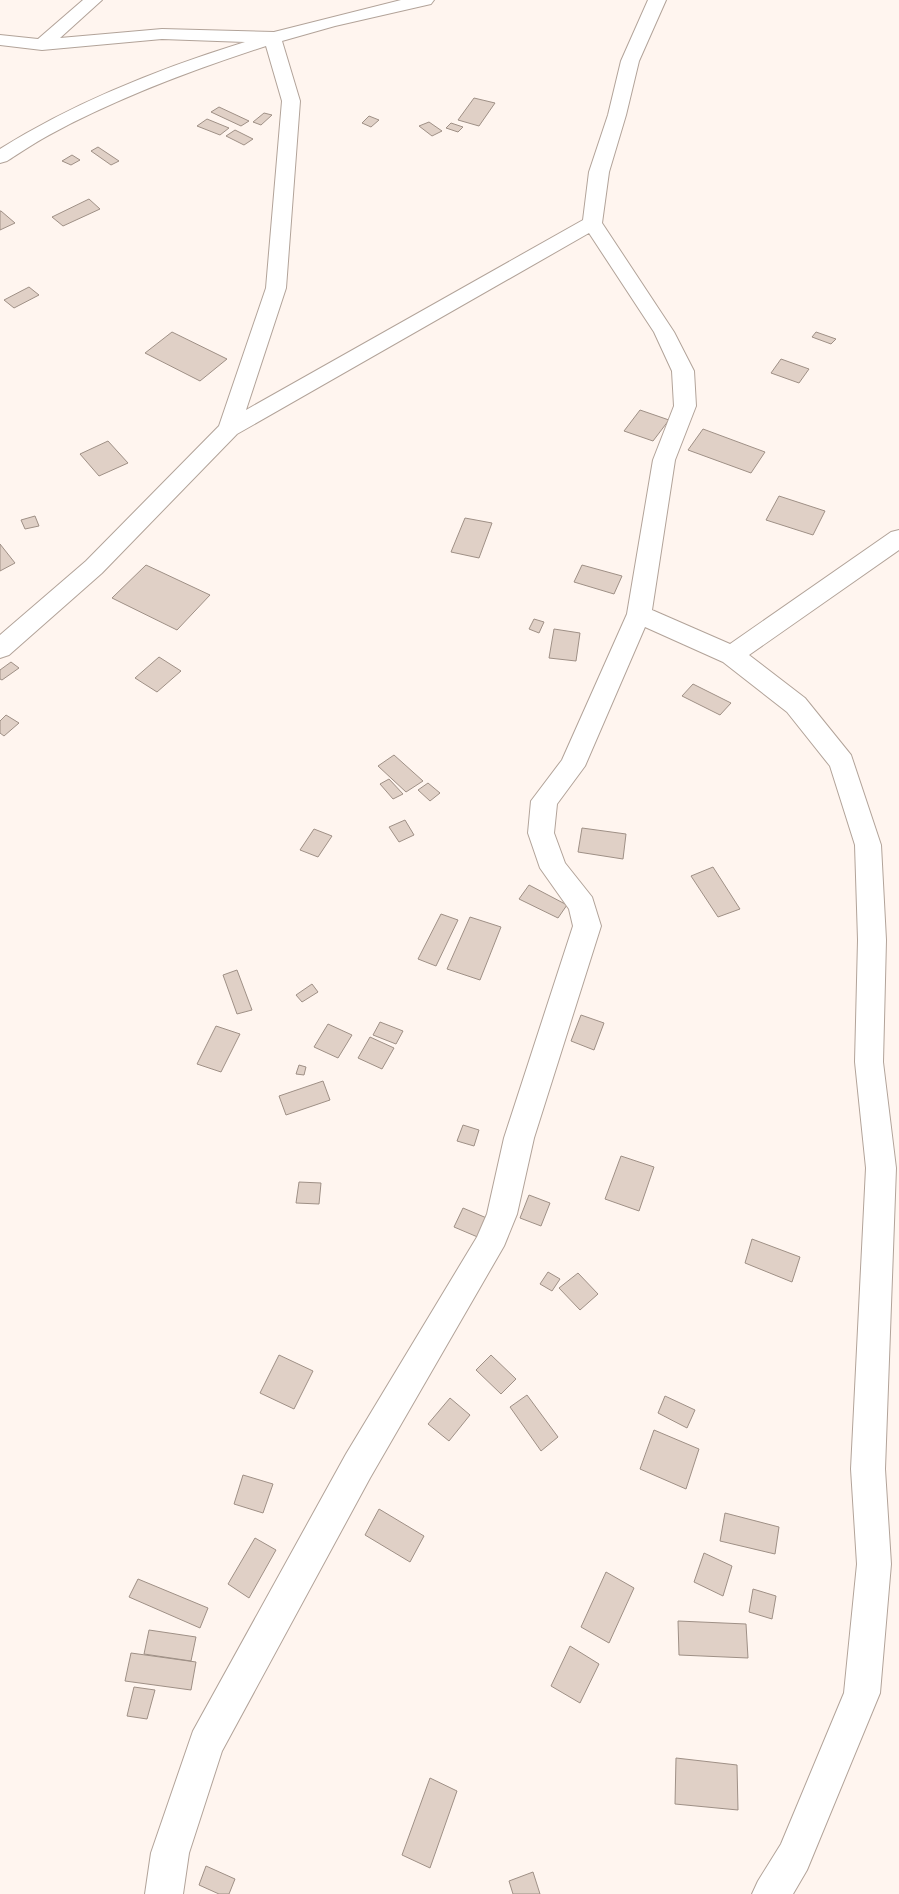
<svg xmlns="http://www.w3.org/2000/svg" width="899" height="1894" font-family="'PT Sans Narrow',sans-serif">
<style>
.building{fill:#e0d0c6;stroke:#9f9086}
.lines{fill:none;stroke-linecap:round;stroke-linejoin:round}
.minor-casing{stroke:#b2a399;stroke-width:2}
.minor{fill:#fff;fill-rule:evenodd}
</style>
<rect width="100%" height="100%" fill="#fff5ef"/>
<!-- building -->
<path class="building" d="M 474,98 L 495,103 L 479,126 L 458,120 Z
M 219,107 L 249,121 L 241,126 L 211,112 Z
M 264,113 L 272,115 L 261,125 L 253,122 Z
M 369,116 L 379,120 L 371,127 L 362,123 Z
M 207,119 L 229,128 L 220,135 L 197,126 Z
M 429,122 L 442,131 L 432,136 L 419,126 Z
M 451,123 L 463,127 L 458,132 L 446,128 Z
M 235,130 L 253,139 L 244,145 L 226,136 Z
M 98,147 L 119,161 L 111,165 L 91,151 Z
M 72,155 L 80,160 L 71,165 L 62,161 Z
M 89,199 L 100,209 L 63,226 L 52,217 Z
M 0,211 L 1,211 L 15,223 L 0,230 Z
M 29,287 L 39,295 L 14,308 L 4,300 Z
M 172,332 L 227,359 L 200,381 L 145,353 Z
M 816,332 L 836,339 L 831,344 L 812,337 Z
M 781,359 L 809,369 L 799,383 L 771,373 Z
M 640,410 L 669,420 L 653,441 L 624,431 Z
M 703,429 L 765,452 L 751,473 L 688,450 Z
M 108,441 L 128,463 L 99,476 L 80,454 Z
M 779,496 L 825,511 L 813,535 L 766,520 Z
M 35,516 L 39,526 L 25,529 L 21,520 Z
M 465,518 L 492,523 L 479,558 L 451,552 Z
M 0,544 L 15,563 L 0,571 Z
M 146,565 L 210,595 L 177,630 L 112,598 Z
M 582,565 L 622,576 L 614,594 L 574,582 Z
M 534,619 L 544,622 L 539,633 L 529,629 Z
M 554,629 L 580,633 L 576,661 L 549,658 Z
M 159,657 L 181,671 L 157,692 L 135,678 Z
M 11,662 L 19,668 L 2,680 L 0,679 L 0,670 Z
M 693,684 L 731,703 L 720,715 L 682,696 Z
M 6,715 L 19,723 L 4,736 L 0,733 L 0,721 Z
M 394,755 L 423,781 L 406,792 L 378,766 Z
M 389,779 L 403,794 L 393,799 L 380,784 Z
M 428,783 L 440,793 L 430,801 L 418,790 Z
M 405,820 L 414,835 L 399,842 L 389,827 Z
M 582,828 L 626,834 L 623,859 L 578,852 Z
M 314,829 L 332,836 L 318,857 L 300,850 Z
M 713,867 L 740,909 L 718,917 L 691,876 Z
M 529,885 L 567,905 L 558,918 L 519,899 Z
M 441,914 L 458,920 L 436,966 L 418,959 Z
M 470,917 L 501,927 L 480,980 L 447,969 Z
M 237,970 L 252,1010 L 237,1014 L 223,975 Z
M 312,984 L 318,992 L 302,1002 L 296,995 Z
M 581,1015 L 604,1023 L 594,1050 L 571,1041 Z
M 380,1022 L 403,1031 L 396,1044 L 373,1035 Z
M 328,1024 L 352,1035 L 338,1058 L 314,1047 Z
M 216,1026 L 240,1034 L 221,1072 L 197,1064 Z
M 370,1037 L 394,1048 L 382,1069 L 358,1058 Z
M 299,1065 L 306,1067 L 304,1075 L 296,1074 Z
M 323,1081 L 330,1100 L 286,1115 L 279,1096 Z
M 463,1125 L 479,1130 L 474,1146 L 457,1141 Z
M 621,1156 L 654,1167 L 639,1211 L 605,1199 Z
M 299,1182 L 321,1183 L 319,1204 L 296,1203 Z
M 529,1195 L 550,1203 L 541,1226 L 520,1218 Z
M 463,1208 L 489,1219 L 480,1238 L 454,1227 Z
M 752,1239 L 800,1257 L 792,1282 L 745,1263 Z
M 548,1272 L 560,1279 L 552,1291 L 540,1284 Z
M 578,1273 L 598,1294 L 580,1310 L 559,1288 Z
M 279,1355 L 313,1371 L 294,1409 L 260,1393 Z
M 491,1355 L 516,1379 L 501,1394 L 476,1370 Z
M 527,1395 L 558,1437 L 541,1451 L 510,1407 Z
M 665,1396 L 695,1410 L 687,1428 L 658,1413 Z
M 450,1398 L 470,1415 L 449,1441 L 428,1424 Z
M 654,1430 L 699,1449 L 686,1489 L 640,1469 Z
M 243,1475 L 273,1484 L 263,1513 L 234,1504 Z
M 379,1509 L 424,1536 L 410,1562 L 365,1535 Z
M 725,1513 L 779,1527 L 775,1554 L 720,1541 Z
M 255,1538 L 276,1550 L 249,1598 L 228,1584 Z
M 704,1553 L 732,1566 L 723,1596 L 694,1582 Z
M 606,1572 L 634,1588 L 609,1643 L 581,1627 Z
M 138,1579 L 208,1608 L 200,1628 L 129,1597 Z
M 753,1589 L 776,1596 L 772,1619 L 749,1612 Z
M 678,1621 L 746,1624 L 748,1658 L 679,1655 Z
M 149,1630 L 196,1637 L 191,1661 L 144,1654 Z
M 570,1646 L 599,1664 L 580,1703 L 551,1686 Z
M 131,1653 L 196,1662 L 191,1690 L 125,1681 Z
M 134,1687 L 155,1690 L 147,1719 L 127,1716 Z
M 676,1758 L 737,1765 L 738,1810 L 675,1804 Z
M 430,1778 L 457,1791 L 430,1868 L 402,1855 Z
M 206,1866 L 235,1879 L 229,1894 L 219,1894 L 199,1885 Z
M 533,1872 L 540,1894 L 513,1894 L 509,1881 Z"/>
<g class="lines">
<defs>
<path id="minor" d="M 83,0 L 102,0 L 60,38 L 162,29 L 274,32 L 401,0 L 434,0 L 431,4 L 335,26 L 282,41 L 300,101 L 286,288 L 246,410 L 583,220 L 589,172 L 608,115 L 621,61 L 648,0 L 666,0 L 639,61 L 626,115 L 609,172 L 602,223 L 674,332 L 694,371 L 696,406 L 675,460 L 652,610 L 730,644 L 891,532 L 899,530 L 899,550 L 749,655 L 805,698 L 851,755 L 881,845 L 886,940 L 883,1062 L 896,1168 L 885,1469 L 891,1564 L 880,1693 L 807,1870 L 793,1894 L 752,1894 L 758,1881 L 781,1844 L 844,1693 L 857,1564 L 851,1469 L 866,1168 L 855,1062 L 858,940 L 855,845 L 830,766 L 787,712 L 723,662 L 645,627 L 585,766 L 557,804 L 554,833 L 565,863 L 592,897 L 601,926 L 534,1138 L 517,1214 L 504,1246 L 370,1478 L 222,1751 L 189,1853 L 183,1894 L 145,1894 L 151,1853 L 193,1731 L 346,1454 L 477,1237 L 487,1214 L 504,1138 L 573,926 L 569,909 L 540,868 L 528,833 L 531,801 L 562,760 L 627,614 L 653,460 L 674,406 L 672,371 L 654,332 L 589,233 L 237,434 L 102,573 L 9,655 L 0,658 L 0,635 L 86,561 L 219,426 L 266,288 L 282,101 L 266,46 C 192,70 117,98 49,135 C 34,143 21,152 7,161 L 0,163 L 0,149 C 75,102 161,68 245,42 L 162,39 L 42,50 L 0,45 L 0,35 L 38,39 Z"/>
</defs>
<!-- minor casing -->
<use href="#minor" class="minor-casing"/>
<!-- minor -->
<use href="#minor" class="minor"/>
</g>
</svg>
